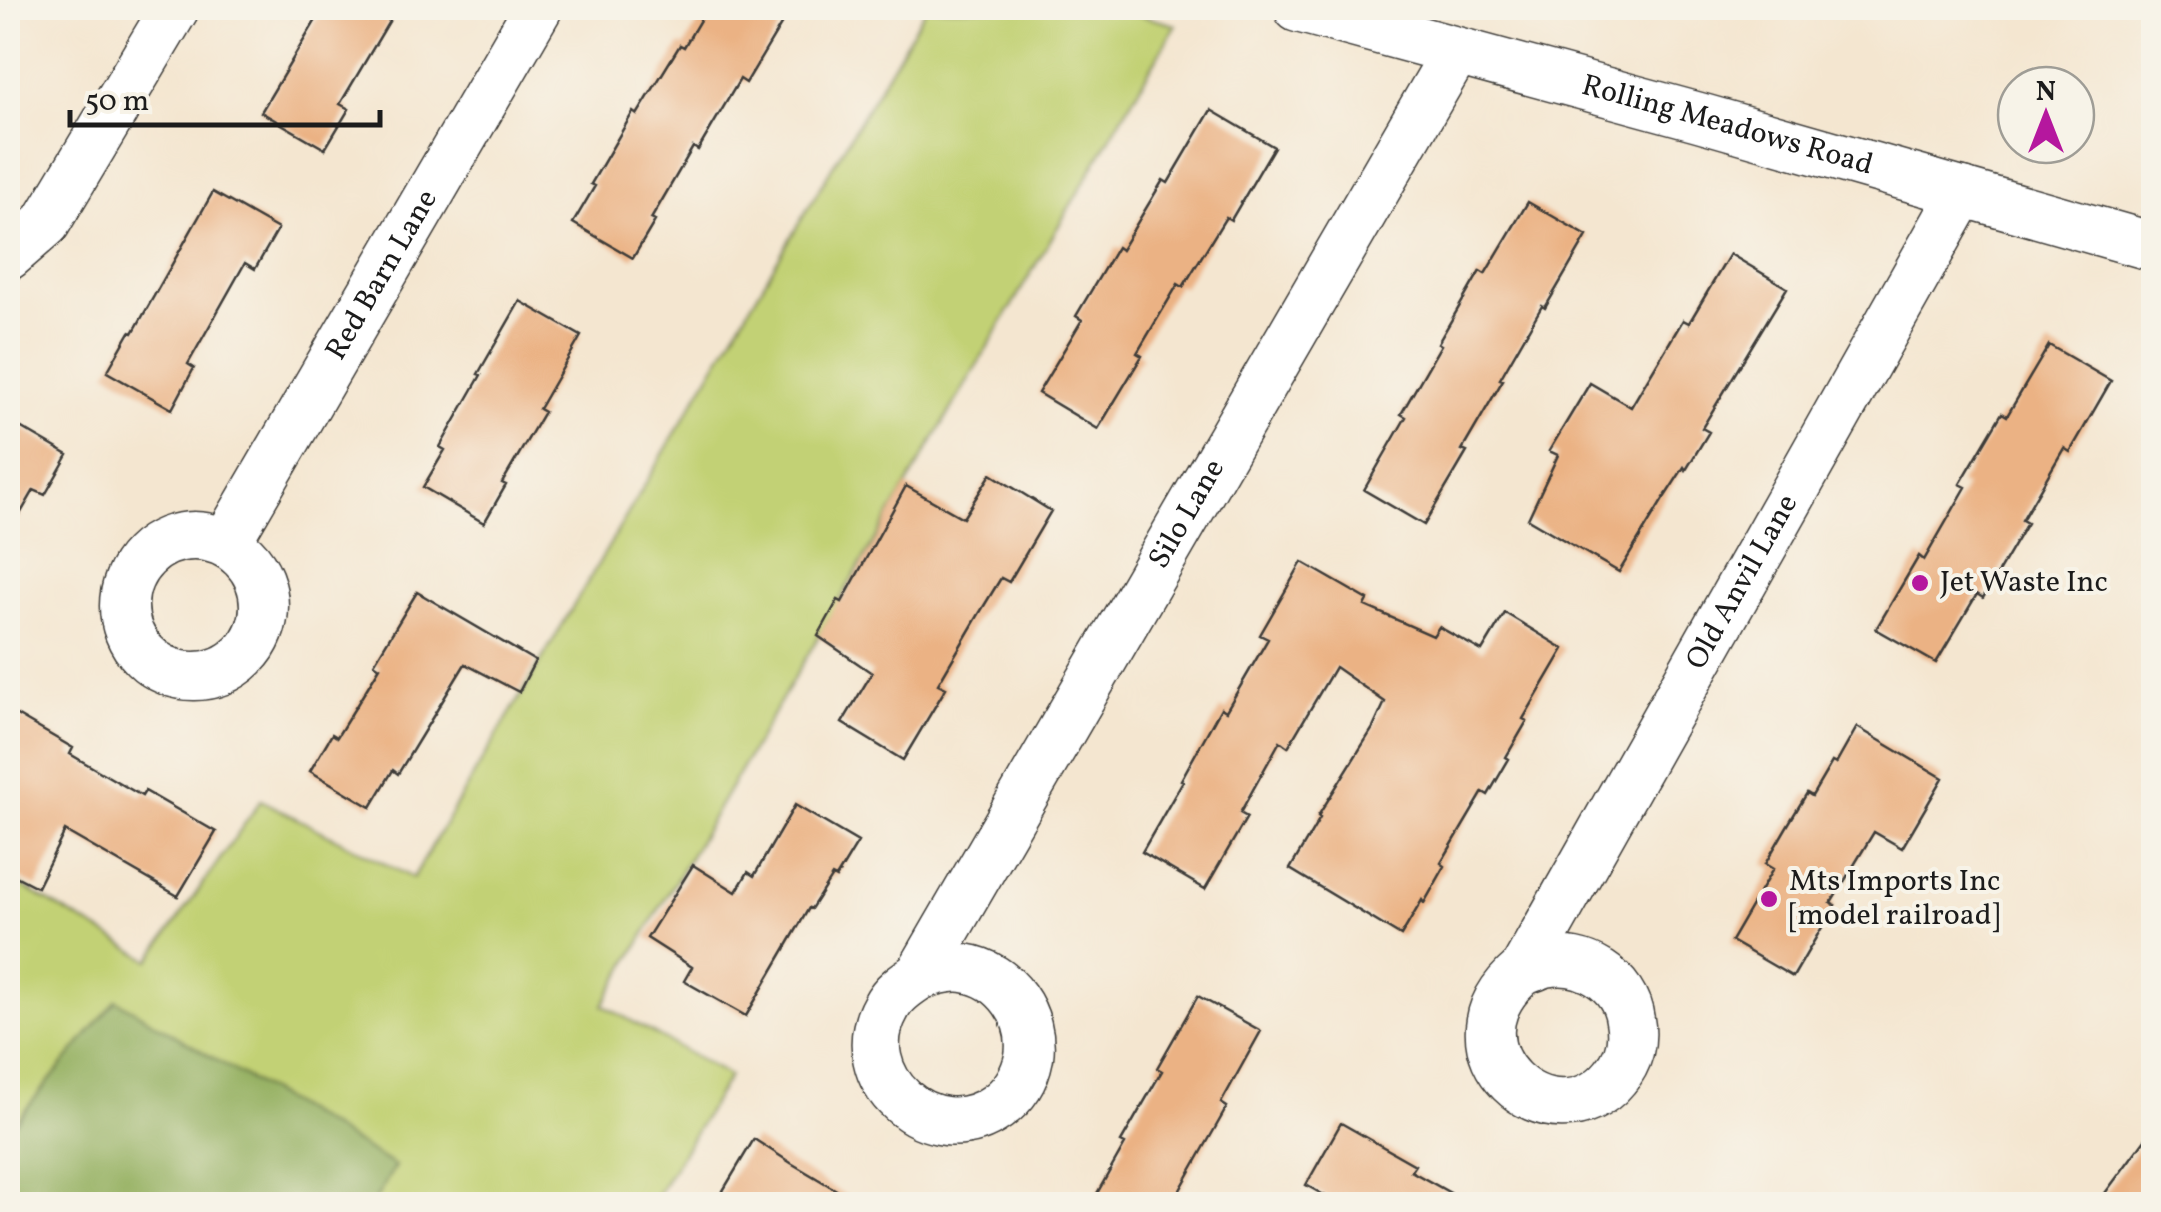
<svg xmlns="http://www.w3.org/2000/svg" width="2161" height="1212" font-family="Vollkorn,serif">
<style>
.green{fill:#c2d174;stroke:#6f7648;stroke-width:2.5}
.forest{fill:#99b366;stroke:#5a6841;stroke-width:2.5}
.building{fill:#ebb284}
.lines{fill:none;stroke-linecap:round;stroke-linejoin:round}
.minor-casing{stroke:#3c3a37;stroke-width:51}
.minor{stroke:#fff;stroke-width:48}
.poi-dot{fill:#b5179e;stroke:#f7f3e8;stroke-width:4}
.labels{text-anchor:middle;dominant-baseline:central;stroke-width:8;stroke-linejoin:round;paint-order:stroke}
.street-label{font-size:30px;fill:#1c1c1c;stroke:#f7f3e8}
.poi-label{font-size:30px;fill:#1c1c1c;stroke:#f7f3e8;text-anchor:start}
</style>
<rect width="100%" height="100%" fill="#f7f3e8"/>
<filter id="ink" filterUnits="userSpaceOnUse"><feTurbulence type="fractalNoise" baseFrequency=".01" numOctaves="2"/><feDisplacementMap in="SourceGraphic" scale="20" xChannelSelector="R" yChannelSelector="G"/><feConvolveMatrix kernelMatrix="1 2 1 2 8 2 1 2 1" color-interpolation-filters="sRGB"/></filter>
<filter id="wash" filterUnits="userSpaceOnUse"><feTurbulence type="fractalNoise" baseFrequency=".0048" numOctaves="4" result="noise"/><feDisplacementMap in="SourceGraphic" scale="40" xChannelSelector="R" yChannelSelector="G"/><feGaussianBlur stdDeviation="2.25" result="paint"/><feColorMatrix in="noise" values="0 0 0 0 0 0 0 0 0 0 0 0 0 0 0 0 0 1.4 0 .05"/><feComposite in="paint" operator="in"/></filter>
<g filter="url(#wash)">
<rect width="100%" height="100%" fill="#f4e6d0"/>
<!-- green -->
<path class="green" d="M 926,8 L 1113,8 L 1176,25 L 603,1005 L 729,1076 L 652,1204 L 8,1204 L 8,878 L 150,960 L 261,800 L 413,878 Z"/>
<!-- forest -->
<path class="forest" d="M 116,1000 L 395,1166 L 373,1204 L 8,1204 L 8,1131 Z"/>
<g id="blocks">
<!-- building -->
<path class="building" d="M 323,8 L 397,8 L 340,104 L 349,109 L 325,149 L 261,112 Z
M 707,8 L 791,8 L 746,83 L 740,79 L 698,150 L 693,147 L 651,219 L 655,221 L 633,258 L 573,223 L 595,186 L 591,184 L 633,112 L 637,115 L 680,45 L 684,47 Z
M 1211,110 L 1274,147 L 1231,220 L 1226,217 L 1183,287 L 1178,284 L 1137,353 L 1142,356 L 1098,429 L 1038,393 L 1082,320 L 1076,316 L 1117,247 L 1121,250 L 1163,180 L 1168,183 Z
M 213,192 L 278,229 L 255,269 L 245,263 L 188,364 L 194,368 L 172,409 L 107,372 L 130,332 L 133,333 Z
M 1528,202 L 1587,236 L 1545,308 L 1542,306 L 1500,379 L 1503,380 L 1462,450 L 1467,452 L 1424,525 L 1364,490 L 1406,417 L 1401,414 L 1441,345 L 1438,343 L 1480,271 L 1485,274 Z
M 1730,254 L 1787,288 L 1702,428 L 1709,432 L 1686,470 L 1684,467 L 1662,501 L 1619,572 L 1528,519 L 1558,455 L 1549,451 L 1590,383 L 1631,407 L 1683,320 L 1689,323 Z
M 520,301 L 581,336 L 539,409 L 544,412 L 502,483 L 506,485 L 484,523 L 423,487 L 445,450 L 440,447 L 481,375 L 478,374 Z
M 2049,345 L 2111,381 L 2070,452 L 2064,448 L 2022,520 L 2027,523 L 1983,598 L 1977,594 L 1936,663 L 1876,629 L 1919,556 L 1924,560 L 1966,487 L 1960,484 L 2002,413 L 2007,416 Z
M 8,420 L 68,455 L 45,495 L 34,490 L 8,535 Z
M 991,474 L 1051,511 L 1009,582 L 1001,578 L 979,614 L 938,684 L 946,688 L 903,760 L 842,723 L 872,673 L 818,636 L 838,600 L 842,602 L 906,486 L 963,518 Z
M 1302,562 L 1368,600 L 1365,606 L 1433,636 L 1439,627 L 1482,651 L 1505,613 L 1564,649 L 1523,719 L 1527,721 L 1506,757 L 1509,759 L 1488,795 L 1483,792 L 1441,863 L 1445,866 L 1424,903 L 1422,900 L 1401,936 L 1290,869 L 1320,818 L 1318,816 L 1373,728 L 1385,702 L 1335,667 L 1288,747 L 1280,741 L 1240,813 L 1247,817 L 1205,889 L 1142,852 L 1183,781 L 1181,780 L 1221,708 L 1226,711 L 1268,639 L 1260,635 Z
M 417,592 L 535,661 L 519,692 L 465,664 L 398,774 L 393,770 L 371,807 L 310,771 L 332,734 L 337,737 L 358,703 L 380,667 L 374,663 Z
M 8,710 L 73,748 L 70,754 L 104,774 L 142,796 L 145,791 L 216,832 L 178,896 L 65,831 L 37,887 L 8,872 Z
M 1857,727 L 1943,778 L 1902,848 L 1874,832 L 1831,903 L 1835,905 L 1793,977 L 1731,941 L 1773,869 L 1765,864 L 1786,828 L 1807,793 L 1812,796 L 1832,762 L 1836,764 Z
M 795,805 L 858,842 L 836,878 L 832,876 L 811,909 L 809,908 L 746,1016 L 684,981 L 692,967 L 647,938 L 693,865 L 736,892 L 748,872 L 754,876 Z
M 1198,996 L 1261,1031 L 1221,1103 L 1227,1107 L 1172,1204 L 1091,1204 L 1125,1144 L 1121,1142 L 1162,1071 L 1157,1068 Z
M 1341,1123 L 1415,1165 L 1411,1171 L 1470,1204 L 1340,1204 L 1306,1185 Z
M 2154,1127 L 2154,1204 L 2097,1204 Z
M 754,1139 L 791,1163 L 860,1204 L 715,1204 Z"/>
</g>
</g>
<g filter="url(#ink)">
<use href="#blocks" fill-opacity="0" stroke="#3c3a37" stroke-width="2.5"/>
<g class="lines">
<defs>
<g id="minor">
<path id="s1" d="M 1298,8 L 1699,117 L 2154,247"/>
<path d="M 8,256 L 46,223 L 175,8"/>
<circle cx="194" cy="606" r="70"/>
<path id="s2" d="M 226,543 L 538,8"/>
<path id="s3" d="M 1523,971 C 1431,1048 1553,1153 1615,1077 C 1629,1061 1634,1041 1630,1020 C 1625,980 1583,955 1545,963 C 1538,965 1530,969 1523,971 L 1963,192"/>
<path id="s4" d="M 919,976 C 906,984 893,993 886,1007 C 846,1077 932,1154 997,1107 C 1014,1095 1025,1078 1029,1057 C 1035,1016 1006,974 964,968 C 948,966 933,971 919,976 L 1456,52"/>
</g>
</defs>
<!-- minor casing -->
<use href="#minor" class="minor-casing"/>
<!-- minor -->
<use href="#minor" class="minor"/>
</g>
</g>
<!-- markers -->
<g class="poi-dot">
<circle cx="1920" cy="583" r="10"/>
<circle cx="1769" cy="899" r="10"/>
</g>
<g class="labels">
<!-- street labels -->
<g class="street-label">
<text stroke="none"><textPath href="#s1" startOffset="445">Rolling Meadows Road</textPath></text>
<text stroke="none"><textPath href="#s2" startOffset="310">Red Barn Lane</textPath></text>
<text stroke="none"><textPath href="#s4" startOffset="1015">Silo Lane</textPath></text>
<text stroke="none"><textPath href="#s3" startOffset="890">Old Anvil Lane</textPath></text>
</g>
<!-- poi labels -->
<g class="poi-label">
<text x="1940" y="583">Jet Waste Inc</text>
<text x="1789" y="882">Mts Imports Inc<tspan x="1789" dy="34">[model railroad]</tspan></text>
</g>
</g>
<!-- margin -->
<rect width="2161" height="1212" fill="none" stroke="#f7f3e8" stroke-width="40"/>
<!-- north arrow -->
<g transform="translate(2046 115)"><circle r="48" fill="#f7f3e8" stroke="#9f9d96" stroke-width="2.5"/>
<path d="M0-8L18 38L0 25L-18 38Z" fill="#b5179e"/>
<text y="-15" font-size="28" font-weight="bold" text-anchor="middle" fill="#1c1c1c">N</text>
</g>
<!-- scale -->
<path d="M70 110v15h310v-15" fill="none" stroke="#1c1c1c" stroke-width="5"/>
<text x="85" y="110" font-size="30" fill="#1c1c1c" stroke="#f7f3e8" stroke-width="8" paint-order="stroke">50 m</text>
</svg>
